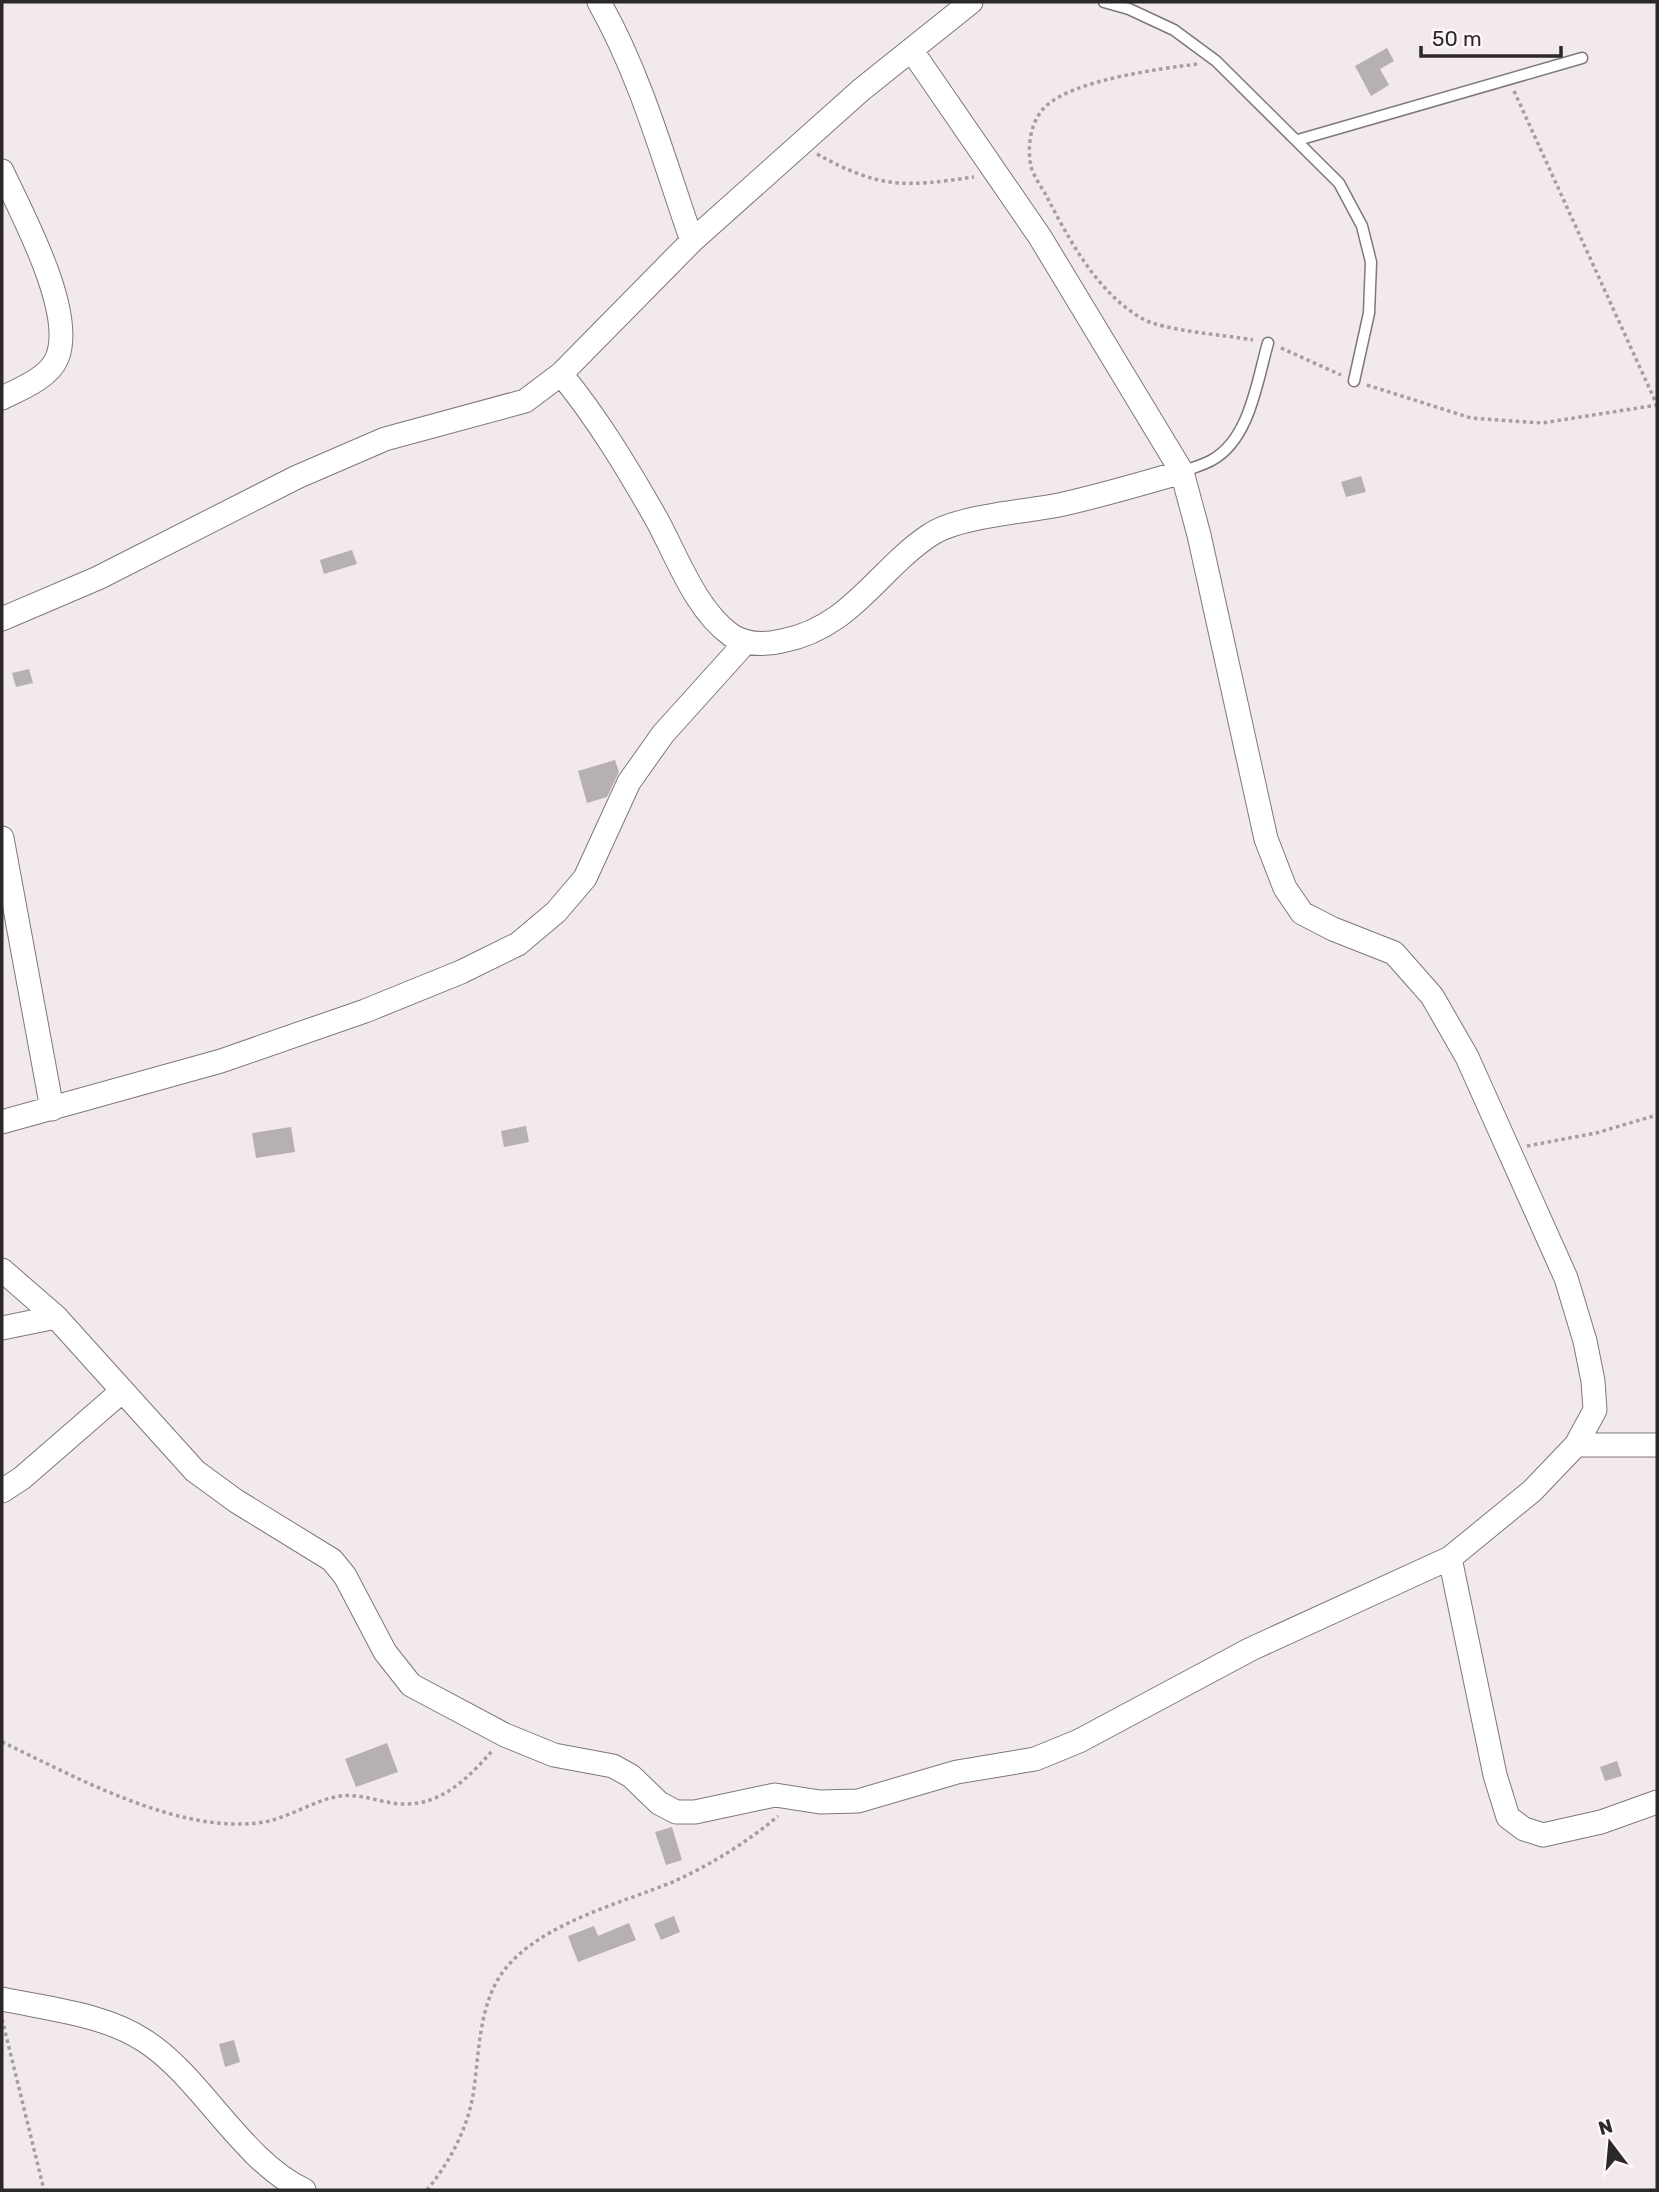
<svg xmlns="http://www.w3.org/2000/svg" width="1659" height="2192" font-family="Rubik,sans-serif">
<style>
.building{fill:#b7b0b2}
.lines{fill:none;stroke-linecap:round;stroke-linejoin:round}
.service-casing{stroke:#7f787b;stroke-width:13}
.minor-casing{stroke:#7f787b;stroke-width:25}
.path{stroke:#a59ea1;stroke-width:3.5;stroke-dasharray:3.5 3.5;stroke-linecap:butt}
.service{stroke:#fff;stroke-width:10}
.minor{stroke:#fff;stroke-width:23}
</style>
<rect width="100%" height="100%" fill="#f1e9ec"/>
<!-- building -->
<path class="building" d="M 1387,48 L 1394,61 L 1380,69 L 1389,85 L 1371,96 L 1355,66 Z
M 1361,476 L 1366,492 L 1346,497 L 1341,482 Z
M 352,550 L 357,564 L 324,574 L 320,560 Z
M 29,669 L 33,683 L 16,687 L 12,673 Z
M 615,760 L 619,772 L 607,797 L 587,803 L 578,771 Z
M 526,1126 L 529,1142 L 504,1147 L 501,1131 Z
M 291,1127 L 295,1152 L 256,1158 L 252,1133 Z
M 387,1743 L 398,1772 L 356,1787 L 345,1759 Z
M 1617,1761 L 1622,1776 L 1605,1781 L 1600,1767 Z
M 672,1827 L 682,1860 L 666,1865 L 655,1832 Z
M 674,1916 L 680,1932 L 661,1940 L 654,1924 Z
M 629,1923 L 636,1940 L 578,1962 L 568,1936 L 594,1926 L 598,1936 Z
M 234,2040 L 240,2062 L 225,2067 L 219,2044 Z"/>
<g class="lines">
<defs>
<path id="service" d="M 1104,2 L 1129,9 L 1174,30 L 1216,61 L 1339,183 L 1362,226 L 1371,262 L 1369,313 L 1354,381
M 1298,140 L 1582,58
M 1182,472 C 1192,468 1203,465 1212,460 C 1250,439 1257,381 1268,343"/>
<path id="minor" d="M 599,2 C 641,76 664,161 692,241
M 2,171 C 22,214 76,313 57,358 C 49,378 20,389 2,398
M 561,374 C 598,419 628,469 657,520 C 677,557 696,610 731,635 C 746,645 765,645 782,641 C 852,627 876,571 930,535 C 958,516 1024,512 1059,505 C 1100,496 1141,484 1182,472
M 2,619 L 98,578 L 297,477 L 385,439 L 525,401 L 561,374 L 692,241 L 861,90 L 971,2
M 2,838 L 52,1109
M 2,1122 L 221,1061 L 365,1011 L 461,972 L 518,944 L 556,912 L 585,878 L 629,782 L 663,734 L 745,643
M 2,1270 L 56,1317 L 195,1471 L 236,1501 L 332,1560 L 345,1576 L 385,1652 L 411,1685 L 505,1735 L 554,1755 L 613,1766 L 631,1776 L 659,1803 L 676,1812 L 695,1812 L 775,1795 L 820,1802 L 858,1801 L 957,1772 L 1035,1759 L 1079,1741 L 1251,1649 L 1450,1558 L 1532,1491 L 1576,1445 L 1595,1410 L 1593,1381 L 1585,1341 L 1566,1278 L 1467,1057 L 1432,996 L 1394,953 L 1333,929 L 1302,913 L 1285,888 L 1266,839 L 1199,535 L 1182,472 L 1040,237 L 912,51
M 2,1328 L 56,1317
M 1576,1445 L 1657,1445
M 2,1491 L 22,1478 L 121,1392
M 1450,1558 L 1495,1775 L 1508,1817 L 1524,1829 L 1543,1835 L 1601,1822 L 1657,1802
M 2,1999 C 49,2009 104,2014 145,2041 C 200,2076 242,2161 304,2190"/>
</defs>
<!-- service casing -->
<use href="#service" class="service-casing"/>
<!-- minor casing -->
<use href="#minor" class="minor-casing"/>
<!-- path -->
<path class="path" d="M 1197,64 C 1159,69 1072,80 1045,107 C 1030,122 1027,147 1031,167 C 1034,176 1041,187 1046,195 C 1069,240 1098,294 1143,319 C 1165,331 1226,335 1253,340
M 1514,91 L 1657,405
M 817,154 C 880,189 904,187 974,177
M 1281,348 L 1341,375
M 1367,385 L 1471,418 L 1542,423 L 1657,405
M 1527,1146 L 1596,1133 L 1657,1115
M 2,1742 C 76,1777 181,1836 264,1822 C 291,1817 314,1800 340,1796 C 362,1793 383,1804 404,1804 C 442,1805 469,1777 492,1751
M 2,2019 L 44,2190
M 427,2190 C 449,2163 467,2130 473,2095 C 479,2058 478,2015 497,1981 C 528,1926 620,1904 675,1881 C 710,1865 749,1841 778,1816"/>
<!-- service -->
<use href="#service" class="service"/>
<!-- minor -->
<use href="#minor" class="minor"/>
</g>
<!-- border -->
<rect width="1659" height="2192" fill="none" stroke="#2b2829" stroke-width="7"/>
<!-- north arrow -->
<g transform="translate(1610 2143) rotate(344)" stroke="#fef6f9" stroke-width="5" paint-order="stroke">
<path d="M0-5L12 26L0 18L-12 26Z" fill="#2b2829"/>
<text y="-10" font-size="19" font-weight="bold" text-anchor="middle" fill="#2b2829">N</text>
</g>
<!-- scale -->
<path d="M1421 46v10h140v-10" fill="none" stroke="#2b2829" stroke-width="3.5"/>
<text x="1432" y="46" font-size="21" fill="#2b2829" stroke="#fef6f9" stroke-width="5" paint-order="stroke">50 m</text>
</svg>
